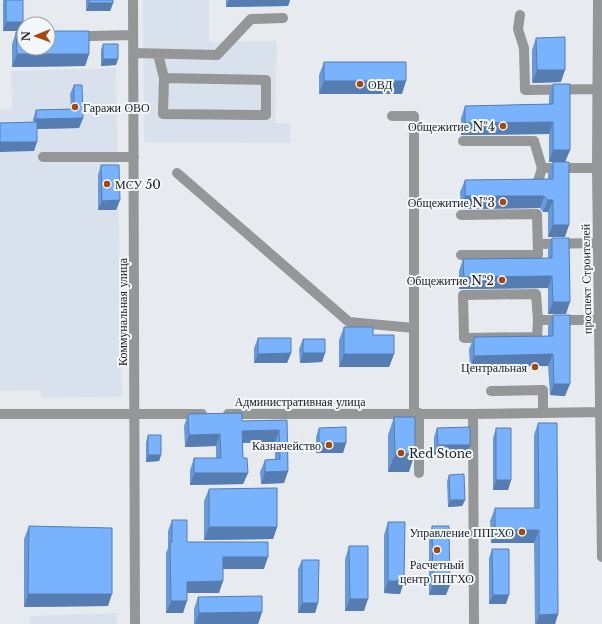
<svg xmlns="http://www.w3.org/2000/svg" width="602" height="624" font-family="'Libre Baskerville',serif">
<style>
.built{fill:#d8e1ec}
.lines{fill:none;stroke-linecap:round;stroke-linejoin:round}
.minor{stroke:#959698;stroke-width:10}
.wall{fill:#689ada}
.shaded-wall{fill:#557db1}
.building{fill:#79b3fd;stroke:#557db1}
.poi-dot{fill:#a94609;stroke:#f4f8fd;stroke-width:1.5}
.labels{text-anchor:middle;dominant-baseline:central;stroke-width:4;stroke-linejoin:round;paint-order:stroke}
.poi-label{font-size:12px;fill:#212224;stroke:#f4f8fd;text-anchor:end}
.street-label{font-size:12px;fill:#212224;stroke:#f4f8fd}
</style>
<rect width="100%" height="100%" fill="#e7ebef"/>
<!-- built -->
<path class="built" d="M 143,0 L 209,0 L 209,42 L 277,41 L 275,123 L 291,123 L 290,143 L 144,142 Z
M 116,68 L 122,397 L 41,398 L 40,390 L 0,391 L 0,109 L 12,109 L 11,71 Z
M 117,613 L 117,624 L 30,624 L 30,616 Z"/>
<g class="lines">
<!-- minor -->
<path class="minor" d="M 133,0 L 135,624
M 598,0 L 597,168 L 602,557
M 520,15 L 518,29 L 524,48 L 525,90 L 597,89
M 48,37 L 133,35
M 133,53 L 217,55 L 251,19 L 283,18
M 158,54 L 164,78 L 266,80 L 266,115 L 163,114 L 164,78
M 392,116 L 414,116 L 414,413
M 463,141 L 534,141 L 542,168 L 537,185
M 43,157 L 134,157
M 542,168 L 597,168
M 177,173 L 349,322 L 414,328
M 461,215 L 537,214 L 538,255 L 461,255
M 538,244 L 598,243
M 536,294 L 538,320 L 537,337 L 464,338 L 463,295 Z
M 538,320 L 599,320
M 491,391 L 543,390 L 543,412
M 0,414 L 202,414
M 228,414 L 473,414 L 600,412
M 473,414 L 474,624
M 419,473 L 419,413"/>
</g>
<!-- wall -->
<path class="wall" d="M 3,0 L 23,0 L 23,22 L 19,31 L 3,31 Z
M 86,0 L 113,0 L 113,3 L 110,11 L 86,11 Z
M 226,0 L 290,0 L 288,6 L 226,7 Z
M 16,32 L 89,54 L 85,66 L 12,67 L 12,44 Z
M 536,38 L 561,82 L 532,83 L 532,50 Z
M 103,44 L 118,59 L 116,65 L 101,66 L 101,50 Z
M 324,62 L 402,94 L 319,94 L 319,75 Z
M 553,84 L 570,150 L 565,162 L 549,162 L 549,134 L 461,135 L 461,118 L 465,106 L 549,104 L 549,96 Z
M 74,85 L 83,118 L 79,128 L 37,129 L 34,151 L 33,119 L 36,110 L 71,109 L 70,94 Z
M 553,162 L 565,237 L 548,237 L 548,212 L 543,212 L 540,208 L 461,209 L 460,192 L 465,180 L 548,179 L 548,174 Z
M 101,165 L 120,200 L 116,210 L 98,210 L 98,175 Z
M 552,238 L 566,314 L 548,314 L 548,288 L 459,289 L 459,271 L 463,259 L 548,258 L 548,250 Z
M 553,315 L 565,396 L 550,395 L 548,366 L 470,367 L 469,349 L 474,337 L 548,336 L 548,326 Z
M 344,327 L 373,335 L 394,354 L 389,367 L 339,367 L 339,340 Z
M 258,338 L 291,353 L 287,363 L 254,363 L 254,348 Z
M 303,339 L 325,353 L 322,362 L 300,363 L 299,349 Z
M 188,414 L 242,421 L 287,420 L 288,471 L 284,483 L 261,484 L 260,472 L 265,460 L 275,459 L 275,442 L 243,443 L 243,458 L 248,473 L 243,484 L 190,485 L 190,470 L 194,458 L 216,458 L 216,446 L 185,447 L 184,426 Z
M 394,417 L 409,472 L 388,472 L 388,435 Z
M 538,423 L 558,614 L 555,624 L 535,624 L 534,543 L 491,543 L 490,521 L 495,508 L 534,508 L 534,435 Z
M 319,428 L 346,443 L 343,453 L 316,453 L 316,437 Z
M 437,428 L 470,445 L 467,454 L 434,455 L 434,437 Z
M 496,428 L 511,480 L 508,490 L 493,490 L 493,438 Z
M 148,435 L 161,455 L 159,461 L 146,462 L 146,442 Z
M 449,475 L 465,500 L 462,506 L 448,507 L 447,481 Z
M 209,489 L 277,527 L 273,539 L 204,540 L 204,501 Z
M 172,520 L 187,542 L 264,569 L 223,569 L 219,593 L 187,593 L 183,613 L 166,613 L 166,553 L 168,548 L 168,531 Z
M 388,522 L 404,581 L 400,594 L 384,593 L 384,535 Z
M 29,526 L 108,606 L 24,607 L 24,539 Z
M 432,526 L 446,595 L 429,595 L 429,536 Z
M 349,546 L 364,611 L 345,611 L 345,559 Z
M 492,549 L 506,604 L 489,604 L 489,558 Z
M 302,560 L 318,603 L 315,613 L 298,613 L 298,569 Z
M 198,597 L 262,612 L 258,624 L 194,624 L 194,609 Z"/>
<!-- shaded-wall -->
<path class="shaded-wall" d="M 229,0 L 290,0 L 288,6 L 226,7 Z
M 89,3 L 113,3 L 110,11 L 86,11 Z
M 6,22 L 23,22 L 19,31 L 3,31 Z
M 17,54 L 89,54 L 85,66 L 12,67 Z
M 103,59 L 118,59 L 116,65 L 101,66 Z
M 537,70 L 565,70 L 561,82 L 532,83 Z
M 324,81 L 406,81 L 402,94 L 319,94 Z
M 83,118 L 79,128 L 33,129 L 36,119 Z
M 553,122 L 549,134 L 461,135 L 465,123 Z
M 0,142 L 37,142 L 34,151 L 0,152 Z
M 553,150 L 570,150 L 565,162 L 549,162 Z
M 465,196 L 544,196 L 540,208 L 461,209 Z
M 120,200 L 116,210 L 98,210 L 102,201 Z
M 548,200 L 553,200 L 548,212 L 543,212 Z
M 553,225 L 569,225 L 565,237 L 548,237 Z
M 552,276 L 548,288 L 459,289 L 464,277 Z
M 553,302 L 570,302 L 566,314 L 548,314 Z
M 291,353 L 287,363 L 254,363 L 258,354 Z
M 303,353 L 325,353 L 322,362 L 300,363 Z
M 344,354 L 394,354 L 389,367 L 339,367 Z
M 553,354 L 548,366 L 470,367 L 474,356 Z
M 554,384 L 570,384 L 565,396 L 550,395 Z
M 279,430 L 275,442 L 238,443 L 242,431 Z
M 220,434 L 216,446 L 185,447 L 189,435 Z
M 319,443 L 346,443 L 343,453 L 316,453 Z
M 438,445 L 470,445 L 467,454 L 434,455 Z
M 415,453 L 409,472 L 388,472 L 395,454 Z
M 148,455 L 161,455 L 159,461 L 146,462 Z
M 288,471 L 284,483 L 261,484 L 265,472 Z
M 194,473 L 248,473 L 243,484 L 190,485 Z
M 496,480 L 511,480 L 508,490 L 493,490 Z
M 450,500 L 465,500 L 462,506 L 448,507 Z
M 209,527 L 277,527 L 273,539 L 204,540 Z
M 495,530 L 539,530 L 534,543 L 491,543 Z
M 223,557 L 268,557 L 264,569 L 218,569 Z
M 223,581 L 219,593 L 183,593 L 187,582 Z
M 388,581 L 404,581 L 400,594 L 384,593 Z
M 433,585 L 450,585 L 446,595 L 429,595 Z
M 28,594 L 112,594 L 108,606 L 24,607 Z
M 493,595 L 509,595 L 506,604 L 489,604 Z
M 350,599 L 368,599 L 364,611 L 345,611 Z
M 171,601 L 187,601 L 183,613 L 166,613 Z
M 302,603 L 318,603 L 315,613 L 298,613 Z
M 262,612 L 258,624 L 195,624 L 199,613 Z
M 558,614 L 555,624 L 536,624 L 539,615 Z"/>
<!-- building -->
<path class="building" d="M 6,0 L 23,0 L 23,22 L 6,22 Z
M 89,0 L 113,0 L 113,3 L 89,3 Z
M 48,31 L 89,31 L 89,54 L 17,54 L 16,32 L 24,32 L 24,48 L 48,48 Z
M 565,37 L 565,70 L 537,70 L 536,38 Z
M 103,44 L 118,44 L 118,59 L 103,59 Z
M 324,62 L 406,62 L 406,81 L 324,81 Z
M 553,84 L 570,84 L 570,150 L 553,150 L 553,122 L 465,123 L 465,106 L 553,104 Z
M 74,85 L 82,85 L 83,118 L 36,119 L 36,110 L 74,109 Z
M 37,122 L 37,142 L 0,142 L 0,123 Z
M 553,162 L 569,162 L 569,225 L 553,225 L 553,200 L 548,200 L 544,196 L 465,196 L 465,180 L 553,179 Z
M 101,165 L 119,165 L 120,200 L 102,201 Z
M 552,238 L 569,238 L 570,302 L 553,302 L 552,276 L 464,277 L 463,259 L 552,258 Z
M 553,315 L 570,315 L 570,384 L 554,384 L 553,354 L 474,356 L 474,337 L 553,336 Z
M 344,327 L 373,327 L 373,335 L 394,335 L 394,354 L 344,354 Z
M 258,338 L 291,338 L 291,353 L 258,354 Z
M 303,339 L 325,339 L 325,353 L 303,353 Z
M 242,413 L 242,421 L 287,420 L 288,471 L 265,472 L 265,460 L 280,459 L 279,430 L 242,431 L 243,458 L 247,458 L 248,473 L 194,473 L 194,458 L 221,458 L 220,434 L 189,435 L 188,414 Z
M 394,417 L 415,417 L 415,453 L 395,454 Z
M 538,423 L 557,423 L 558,614 L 539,615 L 539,530 L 495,530 L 495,508 L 539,508 Z
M 346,427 L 346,443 L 319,443 L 319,428 Z
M 470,427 L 470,445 L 438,445 L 437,428 Z
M 496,428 L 511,428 L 511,480 L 496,480 Z
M 148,435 L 161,435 L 161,455 L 148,455 Z
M 464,474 L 465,500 L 450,500 L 449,475 Z
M 277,488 L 277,527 L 209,527 L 209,489 Z
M 172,520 L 187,520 L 187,542 L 268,542 L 268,557 L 223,557 L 223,581 L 187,582 L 187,601 L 171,601 L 170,542 L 172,542 Z
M 388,522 L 405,522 L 404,581 L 388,581 Z
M 29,526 L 112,528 L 112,594 L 28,594 Z
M 432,526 L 449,526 L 450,585 L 433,585 Z
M 349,546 L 368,546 L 368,599 L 350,599 Z
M 492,549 L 509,549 L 509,595 L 493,595 Z
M 302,560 L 319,560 L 318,603 L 302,603 Z
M 262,596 L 262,612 L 199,613 L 198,597 Z"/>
<!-- markers -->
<g class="poi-dot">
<circle cx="360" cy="84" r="4"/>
<circle cx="75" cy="107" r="4"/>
<circle cx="503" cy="126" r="4"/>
<circle cx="107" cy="184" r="4"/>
<circle cx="503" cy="202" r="4"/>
<circle cx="502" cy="280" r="4"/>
<circle cx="535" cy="367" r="4"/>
<circle cx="329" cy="445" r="4"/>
<circle cx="401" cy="453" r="4"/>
<circle cx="522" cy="532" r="4"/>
<circle cx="437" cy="550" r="4"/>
</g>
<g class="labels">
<!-- poi labels -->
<g class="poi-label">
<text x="368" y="84" text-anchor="start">ОВД</text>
<text x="83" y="107" text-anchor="start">Гаражи ОВО</text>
<text x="495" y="126">Общежитие №4</text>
<text x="115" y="184" text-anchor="start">МСУ 50</text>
<text x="495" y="202">Общежитие №3</text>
<text x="494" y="280">Общежитие №2</text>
<text x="527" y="367">Центральная</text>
<text x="321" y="445">Казначейство</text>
<text x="409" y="453" text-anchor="start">Red Stone</text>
<text x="514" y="532">Управление ППГХО</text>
<text x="437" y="564" text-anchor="middle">Расчетный<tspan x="437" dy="14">центр ППГХО</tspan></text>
</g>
<!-- street labels -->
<g class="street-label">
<text transform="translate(586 279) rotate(-91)">проспект Строителей</text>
<text transform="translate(122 312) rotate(-90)">Коммунальная улица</text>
<text x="300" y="401">Административная улица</text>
</g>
</g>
<!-- north arrow -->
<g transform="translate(36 36) rotate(269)"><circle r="19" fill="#f4f8fd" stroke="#a0a2a6"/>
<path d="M0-3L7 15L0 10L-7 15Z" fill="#a94609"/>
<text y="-6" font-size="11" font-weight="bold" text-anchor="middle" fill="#212224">N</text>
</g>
</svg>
